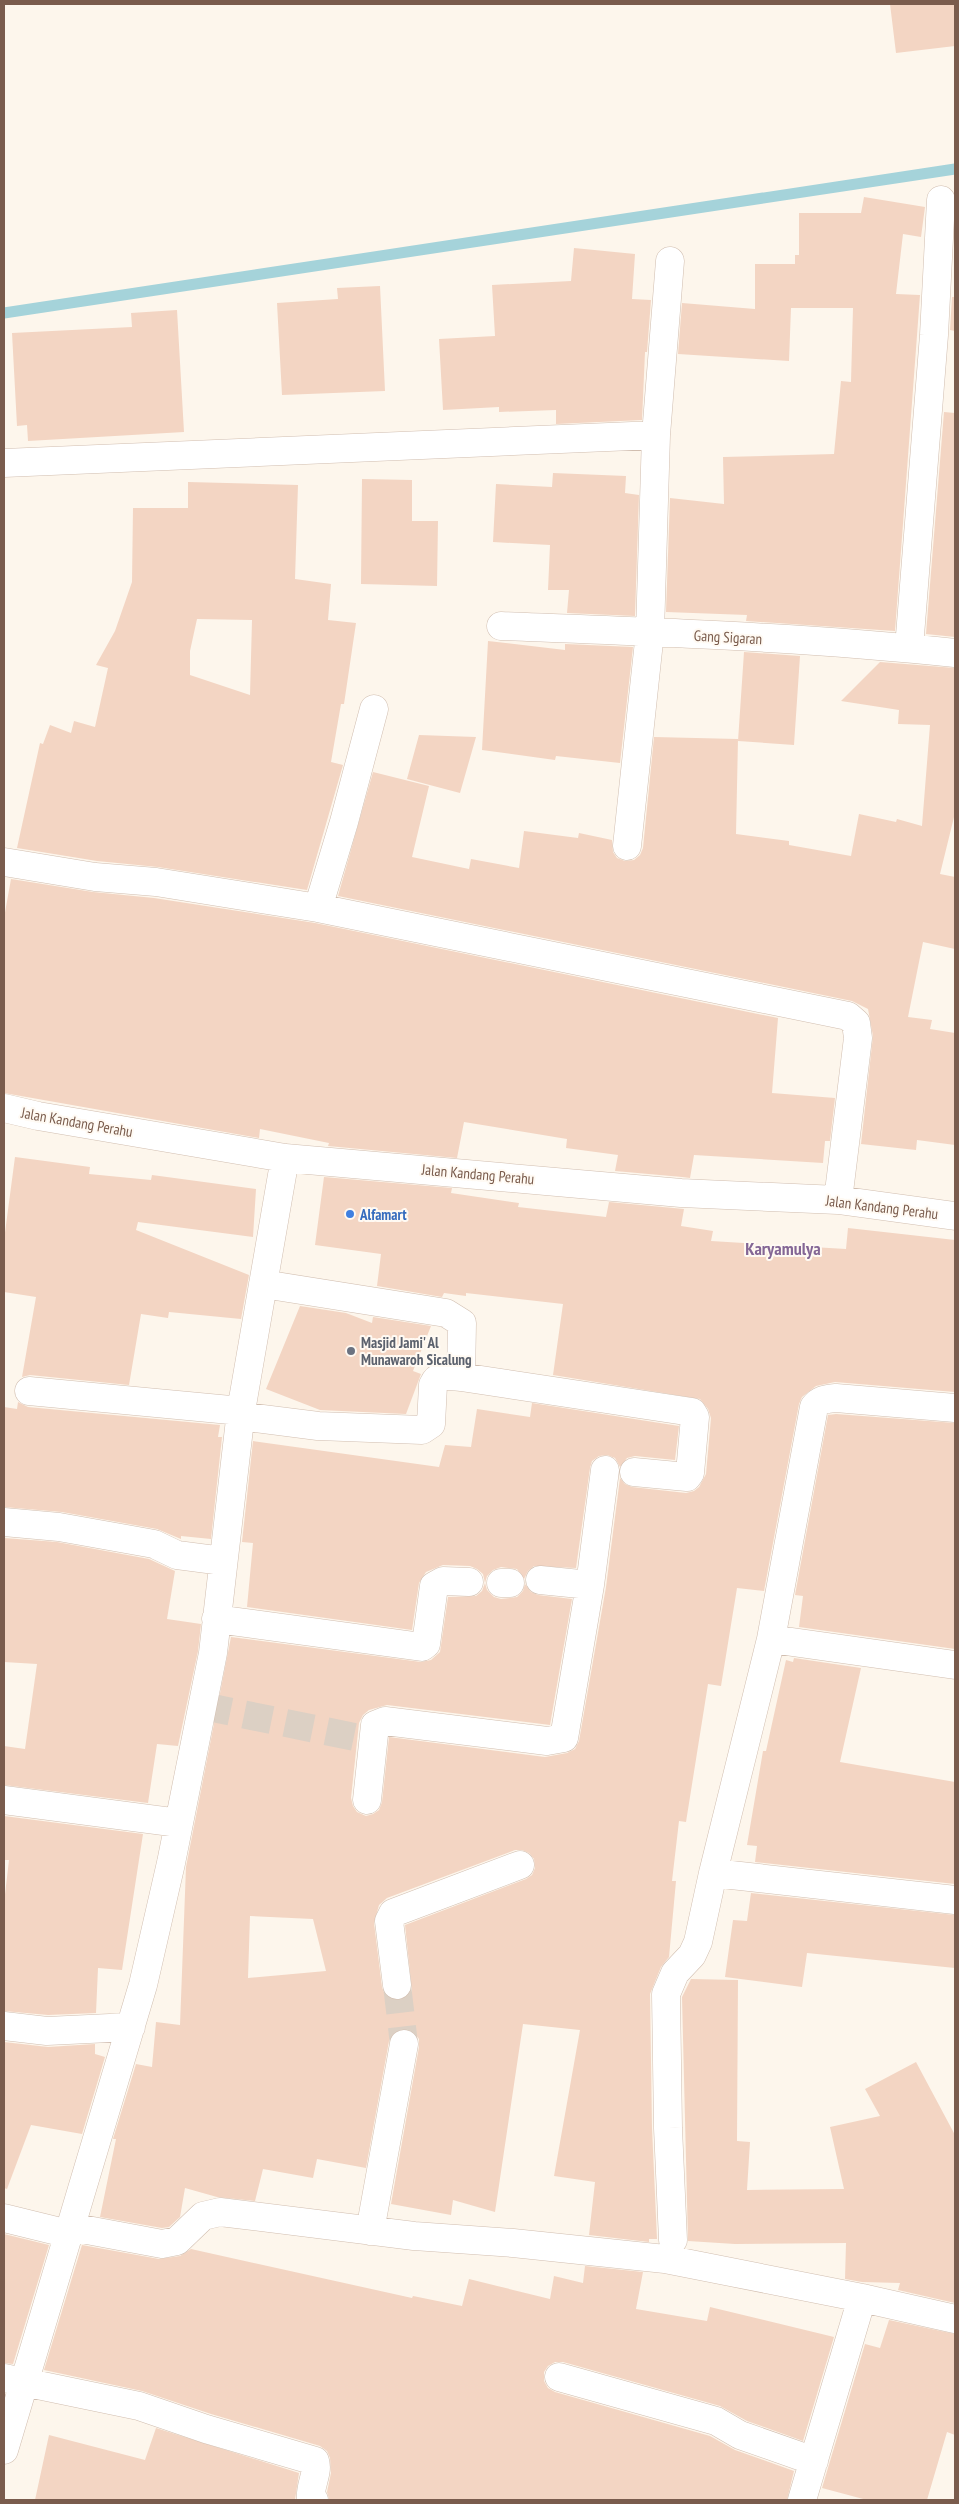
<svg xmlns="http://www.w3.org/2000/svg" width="959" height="2504" font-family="'PT Sans Narrow',sans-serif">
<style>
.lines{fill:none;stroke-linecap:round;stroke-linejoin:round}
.stream{stroke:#a5d3da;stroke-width:11}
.building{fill:#f3d5c3;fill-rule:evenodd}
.minor-tunnel{stroke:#dcd0c4;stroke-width:28;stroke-dasharray:28 14;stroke-linecap:butt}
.minor-casing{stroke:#d1beb0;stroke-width:29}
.minor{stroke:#fff;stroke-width:28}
.shop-dot{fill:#3f7fe0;stroke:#fffaf3;stroke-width:2}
.worship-dot{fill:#6b7280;stroke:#fffaf3;stroke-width:2}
.labels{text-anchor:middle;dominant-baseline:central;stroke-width:4;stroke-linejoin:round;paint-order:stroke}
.street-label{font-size:15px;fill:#7a5c4d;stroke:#fffaf3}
.shop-label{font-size:15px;font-weight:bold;fill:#366cbe;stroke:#fffaf3;text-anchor:start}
.worship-label{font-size:15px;font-weight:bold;fill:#5b616d;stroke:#fffaf3;text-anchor:start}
.quarter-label{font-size:18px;font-weight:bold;fill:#846695;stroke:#fffaf3}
</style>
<rect width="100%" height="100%" fill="#fdf6ec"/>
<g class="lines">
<!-- stream -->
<path class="stream" d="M 4,313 L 955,169"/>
</g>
<!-- building -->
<path class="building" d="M 890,4 L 955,4 L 955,46 L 896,53 Z
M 864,197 L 925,207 L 921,237 L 903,234 L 896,294 L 920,295 L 895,631 L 746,621 L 747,615 L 666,612 L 670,498 L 724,504 L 723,457 L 834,454 L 841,381 L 851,382 L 853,308 L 791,308 L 789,361 L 678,354 L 682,303 L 755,309 L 755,264 L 795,264 L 795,255 L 799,255 L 799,213 L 861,213 Z
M 574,248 L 635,254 L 632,299 L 651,300 L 647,352 L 645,352 L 642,420 L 556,424 L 556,410 L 499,412 L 499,407 L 443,410 L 439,339 L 495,336 L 492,285 L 571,281 Z
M 380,286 L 385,391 L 282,395 L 277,303 L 338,299 L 337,288 Z
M 952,297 L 955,297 L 955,331 L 950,330 Z
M 177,310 L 184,432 L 28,441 L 27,425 L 17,426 L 12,333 L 132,327 L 131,313 Z
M 944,412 L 955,413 L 955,637 L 926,634 Z
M 553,473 L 626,476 L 625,493 L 639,495 L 635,616 L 567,613 L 569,590 L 548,590 L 550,545 L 493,542 L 496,484 L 552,487 Z
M 362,479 L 412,480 L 412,521 L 438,521 L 437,586 L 361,584 Z
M 188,482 L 298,485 L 295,579 L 331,584 L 328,620 L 356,623 L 344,704 L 341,704 L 331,762 L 343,765 L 307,890 L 158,867 L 97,861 L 17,848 L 40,743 L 43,744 L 50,725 L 71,733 L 74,721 L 95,727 L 108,668 L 96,665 L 115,631 L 132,582 L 133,508 L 188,508 ZM 197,619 L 252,620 L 250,695 L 190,675 L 190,651 Z
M 488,641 L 565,650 L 565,644 L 633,647 L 620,763 L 556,756 L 555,760 L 482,750 Z
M 744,652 L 800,656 L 794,745 L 738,741 Z
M 880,662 L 955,668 L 955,813 L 940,874 L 955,877 L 955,949 L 923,942 L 908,1017 L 932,1020 L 930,1029 L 955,1033 L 955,1145 L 917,1140 L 916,1150 L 861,1144 L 873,1036 L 868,1009 L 852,1001 L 338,896 L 373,772 L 429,786 L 412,857 L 469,869 L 471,859 L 519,868 L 524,831 L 578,838 L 579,833 L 612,840 L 613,852 L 617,858 L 625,861 L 634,860 L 640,855 L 643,848 L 654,737 L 738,739 L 736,834 L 789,841 L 789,845 L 851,856 L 859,814 L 896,822 L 897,819 L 922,826 L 930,725 L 898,724 L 899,710 L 841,701 Z
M 419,735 L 476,737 L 460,793 L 407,779 Z
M 11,879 L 93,892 L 154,898 L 315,923 L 778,1018 L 772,1093 L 835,1098 L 830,1141 L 825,1141 L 823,1163 L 694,1155 L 690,1178 L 682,1177 L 615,1171 L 618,1155 L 566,1148 L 567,1139 L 464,1122 L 457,1158 L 328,1146 L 329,1143 L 260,1129 L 259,1138 L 4,1093 L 4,918 Z
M 15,1157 L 90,1167 L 89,1174 L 151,1180 L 152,1175 L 256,1189 L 253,1237 L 138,1222 L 136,1230 L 249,1275 L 241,1319 L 169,1312 L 168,1318 L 141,1314 L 129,1385 L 30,1375 L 22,1377 L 36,1297 L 4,1292 L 4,1240 Z
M 324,1177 L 452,1188 L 451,1193 L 519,1203 L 518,1207 L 606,1217 L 609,1202 L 684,1209 L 681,1226 L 713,1231 L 711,1241 L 846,1249 L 848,1228 L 955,1240 L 955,1392 L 835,1382 L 816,1386 L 802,1397 L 799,1404 L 764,1591 L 737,1588 L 721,1686 L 708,1684 L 686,1822 L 679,1821 L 672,1881 L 676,1881 L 669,1957 L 661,1967 L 650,1994 L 652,2128 L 657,2239 L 649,2239 L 649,2242 L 589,2235 L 595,2182 L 554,2176 L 580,2030 L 523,2024 L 495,2212 L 453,2200 L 451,2215 L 391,2204 L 419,2047 L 419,2039 L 414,2032 L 406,2029 L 398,2030 L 392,2034 L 389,2041 L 366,2168 L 317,2159 L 313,2178 L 263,2169 L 255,2201 L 217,2197 L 185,2188 L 180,2217 L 169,2227 L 162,2228 L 100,2217 L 116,2139 L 113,2139 L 136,2064 L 152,2067 L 156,2022 L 180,2025 L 186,1867 L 231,1637 L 421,1662 L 431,1660 L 440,1652 L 448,1597 L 476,1596 L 482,1591 L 485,1583 L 483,1574 L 477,1569 L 470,1566 L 443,1565 L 426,1572 L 419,1583 L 412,1630 L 247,1607 L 253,1543 L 242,1542 L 253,1441 L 439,1467 L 445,1445 L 471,1447 L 477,1409 L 530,1417 L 532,1403 L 679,1426 L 675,1460 L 635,1456 L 627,1458 L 620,1467 L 615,1458 L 607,1455 L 599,1456 L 592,1461 L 590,1468 L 576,1568 L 534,1566 L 528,1571 L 524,1579 L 517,1569 L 501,1567 L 493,1570 L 487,1576 L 485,1583 L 487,1590 L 494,1597 L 501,1599 L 517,1597 L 523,1591 L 525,1584 L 531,1592 L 538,1595 L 572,1599 L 550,1725 L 387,1705 L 369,1710 L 363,1715 L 359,1723 L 351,1798 L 353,1806 L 357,1812 L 366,1816 L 373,1814 L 379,1810 L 382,1802 L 389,1737 L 545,1757 L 567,1753 L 575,1749 L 579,1741 L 606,1587 L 620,1478 L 625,1484 L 632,1487 L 686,1493 L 694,1491 L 699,1487 L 706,1474 L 711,1418 L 708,1409 L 700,1399 L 553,1375 L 563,1304 L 466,1293 L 466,1296 L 444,1293 L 442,1297 L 377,1286 L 381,1254 L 315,1245 ZM 515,1850 L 522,1850 L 529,1853 L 534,1859 L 535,1868 L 532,1875 L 526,1879 L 405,1925 L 412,1991 L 407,1997 L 399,2000 L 391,2000 L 385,1995 L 382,1987 L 374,1923 L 379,1905 L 387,1898 ZM 250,1916 L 313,1919 L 326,1971 L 248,1978 Z
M 300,1306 L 346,1313 L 372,1323 L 373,1317 L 431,1326 L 413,1371 L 421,1374 L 406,1414 L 320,1410 L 266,1389 Z
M 18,1402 L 28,1407 L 220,1425 L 218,1437 L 222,1437 L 211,1539 L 181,1536 L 181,1539 L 157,1529 L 62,1512 L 4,1507 L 4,1407 L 17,1409 Z
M 836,1414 L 955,1423 L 955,1649 L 799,1627 L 803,1596 L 795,1595 L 828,1415 Z
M 4,1538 L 57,1542 L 149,1559 L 175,1571 L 167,1619 L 201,1624 L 198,1651 L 178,1746 L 157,1744 L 148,1803 L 4,1785 L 4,1746 L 25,1749 L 37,1664 L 4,1662 Z
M 794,1658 L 861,1668 L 840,1762 L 955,1782 L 955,1884 L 755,1862 L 757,1846 L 747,1845 L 763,1751 L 766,1751 L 786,1660 L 793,1662 Z
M 4,1816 L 143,1834 L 122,1970 L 98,1968 L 96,2013 L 48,2015 L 4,2011 L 4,1903 L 9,1860 L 4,1860 Z
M 751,1893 L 955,1915 L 955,1968 L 807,1953 L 802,1987 L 725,1977 L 733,1920 L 747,1921 Z
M 691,1979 L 738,1980 L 737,2141 L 750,2142 L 747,2190 L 844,2189 L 830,2127 L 880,2116 L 865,2089 L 916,2062 L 955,2135 L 955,2303 L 898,2290 L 900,2283 L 862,2282 L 845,2279 L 846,2243 L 735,2244 L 688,2241 L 682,1997 Z
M 4,2042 L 48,2047 L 95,2044 L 95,2054 L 105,2057 L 82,2134 L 31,2125 L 7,2189 L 4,2188 Z
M 4,2234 L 49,2245 L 13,2364 L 4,2363 Z
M 82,2245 L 159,2259 L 180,2256 L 191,2249 L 412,2298 L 413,2296 L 462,2306 L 469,2279 L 550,2299 L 554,2276 L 583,2283 L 585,2266 L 643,2272 L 636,2309 L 707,2321 L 710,2307 L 834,2337 L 803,2441 L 747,2421 L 720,2406 L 563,2362 L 555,2362 L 548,2366 L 544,2372 L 544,2381 L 548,2388 L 555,2392 L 710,2436 L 735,2450 L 794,2471 L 787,2500 L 334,2500 L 329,2499 L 327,2492 L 331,2473 L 330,2458 L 327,2451 L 320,2446 L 211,2414 L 142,2391 L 44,2370 Z
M 889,2320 L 955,2334 L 955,2435 L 947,2432 L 927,2500 L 867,2500 L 822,2488 L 865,2344 L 880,2348 Z
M 156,2428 L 299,2473 L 295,2500 L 35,2500 L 49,2435 L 145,2460 Z"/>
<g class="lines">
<!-- minor-tunnel -->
<path class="minor-tunnel" d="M 203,1706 L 374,1741
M 397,1985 L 404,2044"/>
<defs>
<path id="minor" d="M 4,463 L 656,435
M 501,626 C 652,632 805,637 955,653
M 909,648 L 934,335 L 941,200
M 627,846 L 650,632 L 656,435 L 670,261
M 4,862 L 95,877 L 156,882 L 318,908 L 344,822 L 374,709
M 318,908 L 848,1016 L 856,1023 L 858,1038 L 838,1200
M 4,1108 L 38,1116 L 285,1158 L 681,1193 L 838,1200 L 955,1216
M 263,1284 L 446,1313 L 462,1323 L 461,1377
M 29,1391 L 241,1411
M 240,1416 L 318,1426 L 422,1430 L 431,1424 L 433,1385 C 438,1373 449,1376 461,1377 L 692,1412 L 695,1417 L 690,1473 L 687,1477 L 634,1472
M 4,1522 L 59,1527 L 154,1544 L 177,1555 L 223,1561
M 540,1580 L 590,1585 L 605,1470
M 501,1583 L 510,1583
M 216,1619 L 422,1647 L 426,1644 L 434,1586 L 443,1581 L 469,1582
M 771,1639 L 955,1665
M 4,1800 L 179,1823
M 367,1800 L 375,1725 L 385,1721 L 547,1741 L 564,1738 L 590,1585
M 713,1873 L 955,1900
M 397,1985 L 389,1921 L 393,1913 L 520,1865
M 4,2026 L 47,2031 L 131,2027
M 4,2218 L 69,2234
M 71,2227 L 162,2244 L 177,2241 L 203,2216 L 220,2212 L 414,2236 L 513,2243 L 665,2259 L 862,2298 L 802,2500
M 370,2231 L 404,2044
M 673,2240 L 668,2128 L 666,1994 L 675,1973 L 692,1955 L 698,1942 L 713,1873 L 771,1639 L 814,1407 C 820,1399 827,1399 836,1398 L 955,1408
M 862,2298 L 955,2319
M 559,2377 L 716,2421 L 740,2435 L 814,2461
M 4,2378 L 139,2406 L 206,2429 L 315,2461 C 319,2472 309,2487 311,2499 L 314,2500
M 4,2450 L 143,1985 L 171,1863 L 213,1653 L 241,1411 L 285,1158"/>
</defs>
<!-- minor casing -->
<use href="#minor" class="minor-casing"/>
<!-- minor -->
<use href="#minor" class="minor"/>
</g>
<!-- markers -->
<circle class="shop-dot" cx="350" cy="1214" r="5"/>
<circle class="worship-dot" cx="351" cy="1351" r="5"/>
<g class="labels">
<!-- street labels -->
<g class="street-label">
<text transform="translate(728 637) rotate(3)">Gang Sigaran</text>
<text transform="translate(77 1122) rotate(10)">Jalan Kandang Perahu</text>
<text transform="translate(478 1174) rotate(5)">Jalan Kandang Perahu</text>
<text transform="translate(882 1207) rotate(7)">Jalan Kandang Perahu</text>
</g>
<!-- shop labels -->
<g class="shop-label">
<text x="360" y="1214">Alfamart</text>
</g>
<!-- worship labels -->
<g class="worship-label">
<text x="361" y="1342">Masjid Jami' Al<tspan x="361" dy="17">Munawaroh Sicalung</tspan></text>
</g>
<!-- quarter labels -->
<g class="quarter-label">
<text x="783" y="1248">Karyamulya</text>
</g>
</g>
<!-- border -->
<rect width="959" height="2504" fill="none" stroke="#7a5c4d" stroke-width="10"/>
</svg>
